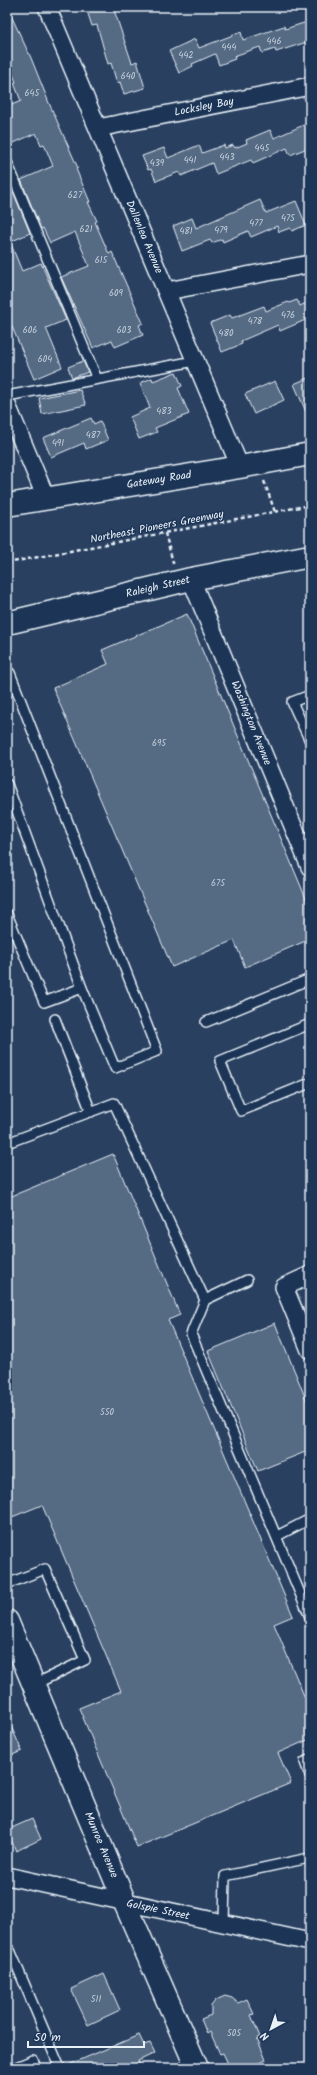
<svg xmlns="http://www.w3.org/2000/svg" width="317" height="2075" font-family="Kalam,sans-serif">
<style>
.building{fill:#556a83;stroke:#e8f1f8}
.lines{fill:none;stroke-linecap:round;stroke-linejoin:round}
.lane-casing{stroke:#e8f1f8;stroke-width:12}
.street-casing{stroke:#e8f1f8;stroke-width:20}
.secondary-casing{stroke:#e8f1f8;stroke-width:25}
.path{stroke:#e8f1f8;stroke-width:2.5;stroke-dasharray:4 3;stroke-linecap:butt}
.lane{stroke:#1d3557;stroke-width:9}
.street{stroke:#1d3557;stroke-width:17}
.secondary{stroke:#1d3557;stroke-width:22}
.labels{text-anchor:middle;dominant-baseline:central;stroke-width:3;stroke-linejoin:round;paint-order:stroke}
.number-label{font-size:9px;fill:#c3cfdb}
.street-label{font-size:11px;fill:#e8f1f8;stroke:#1d3557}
</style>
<rect width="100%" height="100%" fill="#294061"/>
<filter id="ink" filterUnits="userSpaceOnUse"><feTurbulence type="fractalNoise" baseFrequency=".025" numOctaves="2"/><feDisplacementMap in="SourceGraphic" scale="8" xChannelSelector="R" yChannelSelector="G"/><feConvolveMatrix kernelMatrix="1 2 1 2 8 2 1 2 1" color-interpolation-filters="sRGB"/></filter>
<g filter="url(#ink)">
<!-- building -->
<path class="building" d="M 7,7 L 31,58 L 49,103 L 78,168 L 76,169 L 90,202 L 88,202 L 97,221 L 95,222 L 109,254 L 112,252 L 143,323 L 139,325 L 143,335 L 115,347 L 112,340 L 93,348 L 61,277 L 89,266 L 75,232 L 50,243 L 43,228 L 41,229 L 21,180 L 53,166 L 44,144 L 41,145 L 36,133 L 7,146 L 7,107 L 21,101 L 14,83 L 16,82 L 7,60 Z
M 92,7 L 113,7 L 132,63 L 137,61 L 145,88 L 124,94 L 120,82 L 117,83 L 111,63 L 108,64 L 97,25 L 92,26 L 87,11 L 93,9 Z
M 310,21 L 310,41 L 276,52 L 275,49 L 262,53 L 260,47 L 234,56 L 235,59 L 219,65 L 215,54 L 192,64 L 193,66 L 179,73 L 169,51 L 195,39 L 199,48 L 241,32 L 243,40 L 284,26 L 285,29 Z
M 306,124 L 310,133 L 310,147 L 290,155 L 287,148 L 253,163 L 251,160 L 216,174 L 212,163 L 181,176 L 179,172 L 156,181 L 151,169 L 148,170 L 142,156 L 164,148 L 168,158 L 199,145 L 202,153 L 224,145 L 225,148 L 233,145 L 235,148 L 247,143 L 246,140 L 270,130 L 274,138 Z
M 10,184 L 30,233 L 10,242 L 22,271 L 41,263 L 66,320 L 46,328 L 62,367 L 34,379 L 7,315 L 7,185 Z
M 260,200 L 266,213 L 296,201 L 306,225 L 292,231 L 290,228 L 279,232 L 277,226 L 251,237 L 248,231 L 223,242 L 222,239 L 212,243 L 210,240 L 182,251 L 173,226 L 192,218 L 196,228 Z
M 297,300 L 300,306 L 310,301 L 310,318 L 280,331 L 278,325 L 241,341 L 242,344 L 222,352 L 210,323 L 230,315 L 232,318 L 264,306 L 266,311 L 288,302 L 289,303 Z
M 83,361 L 88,372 L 72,378 L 68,367 Z
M 176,372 L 182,386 L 178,388 L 189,414 L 155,428 L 157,432 L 139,439 L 130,417 L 150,408 L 140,383 L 152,378 L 153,381 Z
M 310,377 L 310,421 L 294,384 Z
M 275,381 L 284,400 L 254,414 L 245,394 Z
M 80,390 L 86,405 L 42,414 L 39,398 Z
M 91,418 L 94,424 L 100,421 L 108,440 L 86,449 L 84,443 L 51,457 L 43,438 Z
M 187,614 L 310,908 L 310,939 L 245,967 L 234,940 L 172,967 L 53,688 L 108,664 L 102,650 Z
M 113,1154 L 180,1315 L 168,1320 L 293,1616 L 274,1624 L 310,1710 L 310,1739 L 278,1753 L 291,1783 L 137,1847 L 79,1708 L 121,1691 L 42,1505 L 7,1519 L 7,1198 Z
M 275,1323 L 310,1409 L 310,1450 L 258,1471 L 208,1351 Z
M 7,1717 L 22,1751 L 7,1757 Z
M 32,1819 L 41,1839 L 16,1851 L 7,1830 Z
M 104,1974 L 120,2010 L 88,2025 L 71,1989 Z
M 225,1996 L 232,1998 L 238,2003 L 247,1999 L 254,2014 L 251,2015 L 260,2037 L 257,2038 L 266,2060 L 247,2068 L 230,2068 L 223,2053 L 220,2054 L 210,2032 L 207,2034 L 201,2019 L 211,2015 L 211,2006 L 216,2000 Z
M 139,2035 L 144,2045 L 150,2043 L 155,2053 L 138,2061 L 141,2068 L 66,2068 L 66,2066 Z"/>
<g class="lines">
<defs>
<path id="lane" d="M 7,162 L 97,379
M 7,396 L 195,361
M 7,674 L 10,673 L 157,1051 L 115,1068 L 82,988 L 7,784
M 310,695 L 292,702 L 310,741
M 7,914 L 44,1002 L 82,988
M 55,1019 L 91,1112
M 206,1022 L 310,979
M 310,1024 L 220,1061 L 241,1111 L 310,1083
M 7,1143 L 114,1103 L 205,1300 L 191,1334 L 310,1617
M 205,1300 L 247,1280
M 277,1536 L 310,1519
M 7,1584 L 45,1569 L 85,1660 L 33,1685
M 310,1759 L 305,1762 L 310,1776
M 224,1924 L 225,1876 L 309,1858 L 310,1860
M 10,1950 L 60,2068
M 14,2068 L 33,2060 L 36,2068"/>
<path id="street" d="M 47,7 L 240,467
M 98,128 L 310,86
M 167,291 L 310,264
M 7,405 L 46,498
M 191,579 L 310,867
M 310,1275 L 284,1287 L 310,1350
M 7,1876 L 310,1942"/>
<path id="secondary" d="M 7,505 L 240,467 L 310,454
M 7,623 L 191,579 L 310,556
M 7,1621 L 125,1903 L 197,2068"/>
</defs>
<!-- lane casing -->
<use href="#lane" class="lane-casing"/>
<!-- street casing -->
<use href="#street" class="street-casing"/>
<!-- secondary casing -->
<use href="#secondary" class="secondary-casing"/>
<!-- path -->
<path class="path" d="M 264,481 L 275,512
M 165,533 L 174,566
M 7,563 L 310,505"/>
<!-- lane -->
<use href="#lane" class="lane"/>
<!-- street -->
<use href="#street" class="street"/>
<!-- secondary -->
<use href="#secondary" class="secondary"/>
</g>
</g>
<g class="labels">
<!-- number labels -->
<g class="number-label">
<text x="274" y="41">446</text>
<text x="229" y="47">444</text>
<text x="186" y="55">442</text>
<text x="128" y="76">640</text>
<text x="32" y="93">645</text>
<text x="262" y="148">445</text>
<text x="227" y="157">443</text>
<text x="190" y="160">441</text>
<text x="157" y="163">439</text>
<text x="75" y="195">627</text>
<text x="288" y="218">475</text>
<text x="256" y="223">477</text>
<text x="86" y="229">621</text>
<text x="221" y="230">479</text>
<text x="186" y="231">481</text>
<text x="101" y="260">615</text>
<text x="116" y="293">609</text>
<text x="288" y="315">476</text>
<text x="255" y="321">478</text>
<text x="30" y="330">606</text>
<text x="124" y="330">603</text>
<text x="226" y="333">480</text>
<text x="45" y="359">604</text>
<text x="164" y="411">483</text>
<text x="93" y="435">487</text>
<text x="58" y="443">491</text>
<text x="159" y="743">695</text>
<text x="218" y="883">675</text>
<text x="107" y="1412">550</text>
<text x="96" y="1999">511</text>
<text x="234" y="2033">505</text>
</g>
<!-- street labels -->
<g class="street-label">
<text transform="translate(204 107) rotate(-11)">Locksley Bay</text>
<text transform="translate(144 237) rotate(67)">Dallenlea Avenue</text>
<text transform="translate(159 480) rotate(-9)">Gateway Road</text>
<text transform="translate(157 527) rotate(-11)">Northeast Pioneers Greenway</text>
<text transform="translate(158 587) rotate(-13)">Raleigh Street</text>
<text transform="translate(251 723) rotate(68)">Washington Avenue</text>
<text transform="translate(101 1845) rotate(67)">Munroe Avenue</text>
<text transform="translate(158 1910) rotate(12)">Golspie Street</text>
</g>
</g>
<!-- margin -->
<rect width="317" height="2075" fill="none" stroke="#1d3557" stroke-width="24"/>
<rect x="12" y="12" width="293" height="2051" fill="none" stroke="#e8f1f8" stroke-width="1.5" filter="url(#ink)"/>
<!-- north arrow -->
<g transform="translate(271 2029) rotate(220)" stroke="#1d3557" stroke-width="3" paint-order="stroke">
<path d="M0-3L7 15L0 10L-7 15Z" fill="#e8f1f8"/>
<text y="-6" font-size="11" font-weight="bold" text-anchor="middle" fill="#e8f1f8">N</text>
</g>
<!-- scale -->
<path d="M28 2041v6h116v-6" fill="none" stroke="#e8f1f8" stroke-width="2"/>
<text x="34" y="2041" font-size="12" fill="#e8f1f8" stroke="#1d3557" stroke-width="3" paint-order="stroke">50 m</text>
</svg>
